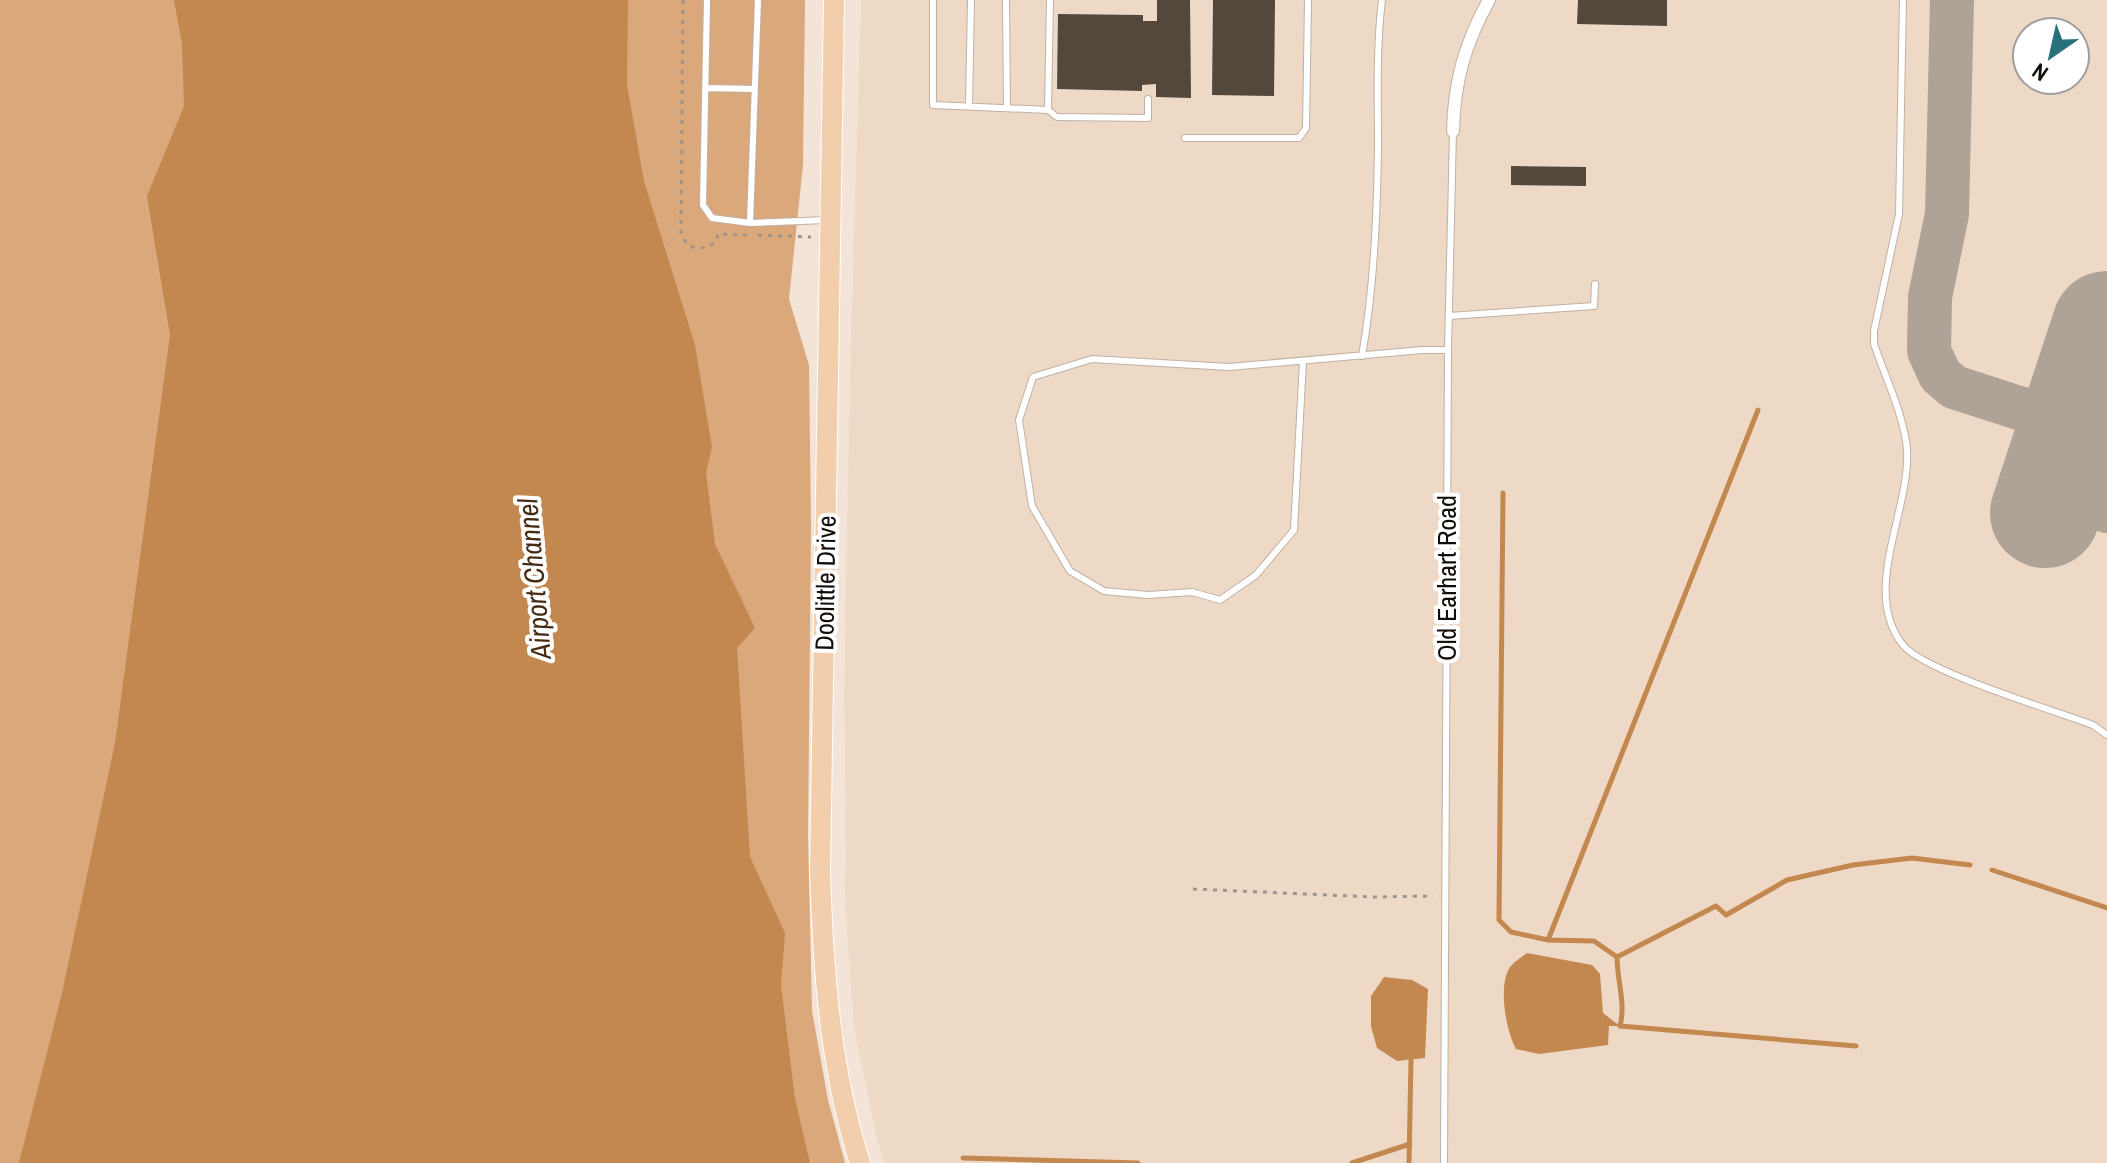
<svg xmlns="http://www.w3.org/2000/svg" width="2107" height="1163" font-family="'Archivo Narrow',sans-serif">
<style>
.built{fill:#eed9c6;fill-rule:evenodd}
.green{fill:#daa87b}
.water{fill:#c3884f}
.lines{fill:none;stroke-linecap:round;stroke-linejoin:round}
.stream{stroke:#c3884f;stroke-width:5}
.taxiway{stroke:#afa398;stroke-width:44}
.runway{stroke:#afa398;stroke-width:110}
.building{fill:#54483d}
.lane-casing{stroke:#c0b1a5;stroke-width:8}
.street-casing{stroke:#c0b1a5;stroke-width:14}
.primary-casing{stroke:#fff;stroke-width:22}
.path{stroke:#a0948a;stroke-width:3;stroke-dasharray:4 6;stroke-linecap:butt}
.lane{stroke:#fff;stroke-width:6}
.street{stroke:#fff;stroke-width:12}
.primary{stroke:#f2cead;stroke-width:20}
.labels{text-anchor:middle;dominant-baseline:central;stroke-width:8;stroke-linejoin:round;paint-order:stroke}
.street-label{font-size:26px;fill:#120d08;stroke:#fff}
.water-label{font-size:28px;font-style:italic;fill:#462c14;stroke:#fff}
</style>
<rect width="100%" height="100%" fill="#f3e4d7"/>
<!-- built -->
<path class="built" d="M 861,0 L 2107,0 L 2107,1163 L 884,1163 L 875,1131 L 854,1028 L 844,882 L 846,859 L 844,696 L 850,373 ZM 2027,32 L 2075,32 L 2075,80 L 2027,80 Z"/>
<!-- green -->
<path class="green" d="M 0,0 L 805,0 L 803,165 L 789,299 L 809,365 L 811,527 L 808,834 L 812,1011 L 828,1100 L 845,1163 L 0,1163 Z"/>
<!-- water -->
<path class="water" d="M 174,0 L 628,0 L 627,85 L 644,181 L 695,345 L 712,447 L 706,473 L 715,544 L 755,628 L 737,648 L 750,857 L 785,933 L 781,985 L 795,1099 L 810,1163 L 19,1163 L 62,993 L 115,743 L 170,335 L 147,196 L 184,106 L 182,44 Z
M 1527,953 L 1592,965 L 1600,974 L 1603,1013 L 1620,1026 L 1609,1026 L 1608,1045 L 1539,1054 L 1516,1049 C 1506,1031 1497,983 1511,966 C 1515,961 1522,957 1527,953 Z
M 1384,977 L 1412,980 L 1428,989 L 1425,1058 L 1397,1061 L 1377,1048 L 1371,1026 L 1371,996 Z"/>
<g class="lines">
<!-- stream -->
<path class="stream" d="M 1503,493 L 1499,920 L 1511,932 L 1548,940
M 1992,870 L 2107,908
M 1617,957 L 1594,941 L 1548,940 L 1758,410
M 1856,1046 L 1620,1026 C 1626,1003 1617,981 1617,957 L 1716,906 L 1726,915 L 1787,880 L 1853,865 L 1912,858 L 1970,865
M 963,1158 L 1138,1163
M 1352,1163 L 1410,1144
M 1409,1163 L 1411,1060"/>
<!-- taxiway -->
<path class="taxiway" d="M 1952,0 L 1947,214 L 1930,297 L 1929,351 L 1940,375 L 1954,387 L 2047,417 L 2058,414 L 2084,395
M 2061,465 C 2068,488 2084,503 2107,511"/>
<!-- runway -->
<path class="runway" d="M 2045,513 L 2107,326"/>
</g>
<!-- building -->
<path class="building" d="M 1157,0 L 1190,0 L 1191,98 L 1156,97 L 1156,84 L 1142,85 L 1142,91 L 1057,89 L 1058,14 L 1143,15 L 1143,21 L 1157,21 Z
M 1213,0 L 1275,0 L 1274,96 L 1212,95 Z
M 1578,0 L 1667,0 L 1667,26 L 1577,24 Z
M 1511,166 L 1586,167 L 1586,186 L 1511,185 Z"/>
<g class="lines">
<defs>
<path id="lane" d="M 707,0 L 703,205 L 712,218 L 750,223 L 827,220
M 933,0 L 933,105 L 1048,110
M 1006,0 L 1007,108
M 1050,0 L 1048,110 L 1057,117 L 1148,118 L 1148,99
M 1903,0 L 1899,214 L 1874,331 L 1874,344 C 1885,376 1904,416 1907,449 C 1911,510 1860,591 1903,645 C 1923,671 2056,711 2093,725 L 2107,735
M 705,88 L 755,89
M 969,106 L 971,0
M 1185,138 L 1299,138 L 1306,128 L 1308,0
M 750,223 L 758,0
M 1449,316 L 1594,306 L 1595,284
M 1362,356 C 1374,287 1377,217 1378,147 C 1378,98 1376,49 1382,0
M 1303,361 L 1294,530 L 1256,575 L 1220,600 L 1192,592 L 1148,595 L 1104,591 L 1070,571 L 1032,506 L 1019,420 L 1033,377 L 1092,359 L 1229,367 L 1422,350 L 1448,350
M 1444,1163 L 1448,350 L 1453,131"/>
<path id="street" d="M 1453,131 C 1454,82 1465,43 1489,0"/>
<path id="primary" d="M 834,0 L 820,871 C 823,969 830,1069 860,1163"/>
</defs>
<!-- lane casing -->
<use href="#lane" class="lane-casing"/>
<!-- street casing -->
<use href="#street" class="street-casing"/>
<!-- primary casing -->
<use href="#primary" class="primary-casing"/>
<!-- path -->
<path class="path" d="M 683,0 L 681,234 C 688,250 701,252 716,242 L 718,234 L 747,235
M 758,235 L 811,237
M 1193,889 L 1373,897 L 1433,896"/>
<!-- lane -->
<use href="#lane" class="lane"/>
<!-- street -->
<use href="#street" class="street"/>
<!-- primary -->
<use href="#primary" class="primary"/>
</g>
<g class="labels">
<!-- street labels -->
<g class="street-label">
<text transform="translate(1446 578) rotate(-90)">Old Earhart Road</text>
<text transform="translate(825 583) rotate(-89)">Doolittle Drive</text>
</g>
<!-- water labels -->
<g class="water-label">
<text transform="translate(534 579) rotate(-95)">Airport Channel</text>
</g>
</g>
<!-- north arrow -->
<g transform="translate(2051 56) rotate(214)"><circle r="38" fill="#ffffff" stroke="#a09e9c" stroke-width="2"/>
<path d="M0-6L14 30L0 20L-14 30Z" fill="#29707d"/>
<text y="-12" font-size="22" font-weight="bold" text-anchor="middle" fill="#120d08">N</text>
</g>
</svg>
